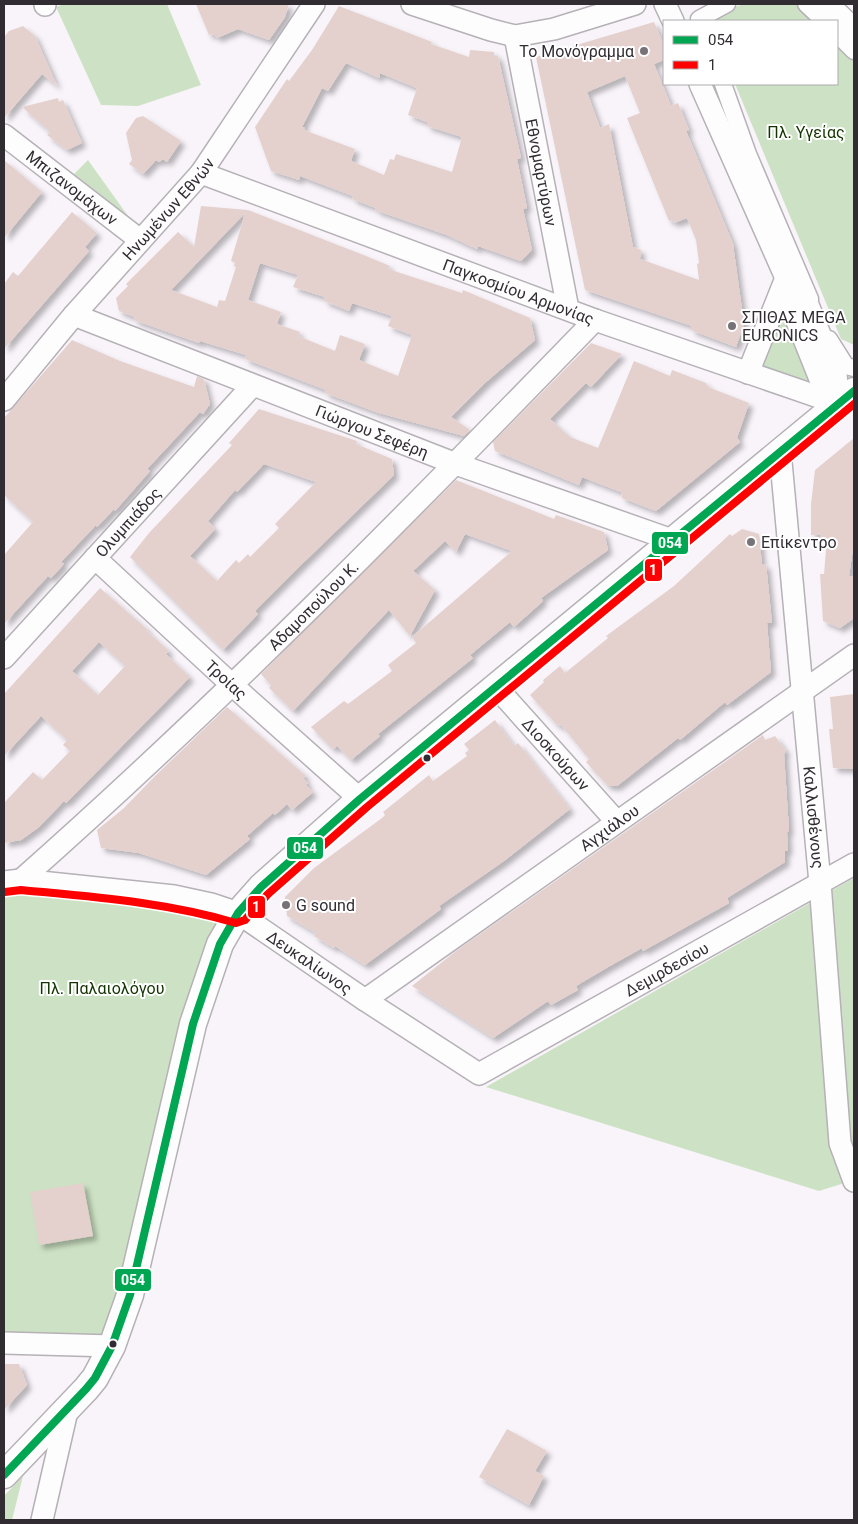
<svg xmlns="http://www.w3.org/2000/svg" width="858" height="1524" font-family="Roboto,sans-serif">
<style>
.green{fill:#cde2c4}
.building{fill:#e4d1cd;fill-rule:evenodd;filter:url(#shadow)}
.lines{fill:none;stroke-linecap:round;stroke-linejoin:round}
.pedestrian-casing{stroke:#b5b1b6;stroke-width:19}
.minor-casing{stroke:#b5b1b6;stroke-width:24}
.tertiary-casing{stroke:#b5b1b6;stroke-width:29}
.pedestrian{stroke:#fefdfe;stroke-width:16}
.minor{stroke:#fefdfe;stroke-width:21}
.tertiary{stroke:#fefdfe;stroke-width:26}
.bus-1-casing{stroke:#fff;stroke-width:11}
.bus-2-casing{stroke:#fff;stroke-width:11}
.bus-1{stroke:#00a651;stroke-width:8}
.bus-2{stroke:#f00;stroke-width:8}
.poi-dot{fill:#767277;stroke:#fff;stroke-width:2}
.bus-dot{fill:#302c31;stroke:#fff;stroke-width:2}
.labels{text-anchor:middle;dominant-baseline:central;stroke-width:4;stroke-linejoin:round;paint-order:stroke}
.poi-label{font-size:16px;fill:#302c31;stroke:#fff;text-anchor:start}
.park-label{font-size:16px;fill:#133400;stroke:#fff}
.street-label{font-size:16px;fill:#302c31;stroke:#fff}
.line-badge{stroke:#fff;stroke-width:2}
.badge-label{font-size:14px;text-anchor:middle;font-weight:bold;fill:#fff}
</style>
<defs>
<filter id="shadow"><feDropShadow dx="4.5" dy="4.5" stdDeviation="2.5" flood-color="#0004"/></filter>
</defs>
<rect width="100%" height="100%" fill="#f9f4fa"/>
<!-- green -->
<path class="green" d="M 64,4 L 167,4 L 201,85 L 138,106 L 101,105 L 56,7 Z
M 745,4 L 813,4 L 829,21 L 710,21 L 730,8 Z
M 837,30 L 854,49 L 854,345 L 841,339 L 735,84 L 837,84 Z
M 88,160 L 128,216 L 74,174 Z
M 780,312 L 786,313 L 815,385 L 763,367 L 761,358 Z
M 854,878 L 854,1180 L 819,1191 L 486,1087 Z
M 4,882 L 238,913 L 112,1346 L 4,1343 Z
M 23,1476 L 12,1520 L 4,1520 L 4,1496 Z"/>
<!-- building -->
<path class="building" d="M 196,4 L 289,4 L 285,17 L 269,40 L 238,29 L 217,38 L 214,34 L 209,35 Z
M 339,6 L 432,42 L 431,44 L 469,57 L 470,50 L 494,52 L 494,56 L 498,56 L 521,158 L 517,159 L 527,208 L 523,209 L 532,250 L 521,261 L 478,246 L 477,249 L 447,235 L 375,210 L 376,208 L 352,199 L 353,196 L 300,176 L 299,180 L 271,171 L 255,127 L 287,79 L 289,81 L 312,50 ZM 346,63 L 379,78 L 380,73 L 417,88 L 408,115 L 427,122 L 427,126 L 462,137 L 452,172 L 396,154 L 394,160 L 390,159 L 384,175 L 351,161 L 355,149 L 304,130 L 305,128 L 302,127 L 322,88 L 328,91 Z
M 654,22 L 664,46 L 664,60 L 654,64 L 671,106 L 678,103 L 689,130 L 686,131 L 733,244 L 744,324 L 736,347 L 691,330 L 692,326 L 585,290 L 536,57 ZM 625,76 L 640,113 L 627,118 L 669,221 L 673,220 L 674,223 L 687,218 L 696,240 L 699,263 L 697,264 L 699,280 L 640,259 L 641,250 L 633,247 L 609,124 L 600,128 L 587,92 Z
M 23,26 L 35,36 L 57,86 L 42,74 L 4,118 L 4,37 L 9,31 Z
M 58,98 L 59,102 L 63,100 L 82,143 L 67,150 L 47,135 L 50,132 L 22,107 Z
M 143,116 L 181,141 L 167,162 L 163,159 L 159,162 L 156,160 L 143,174 L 129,164 L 132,160 L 126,133 L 136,118 Z
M 4,160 L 42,192 L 4,238 Z
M 201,206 L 248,210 L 366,256 L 390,266 L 388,269 L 462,293 L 463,290 L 530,318 L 535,340 L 486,382 L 451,417 L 470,430 L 464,436 L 379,413 L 325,393 L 326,390 L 245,359 L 246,355 L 200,341 L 199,343 L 134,320 L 135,317 L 119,311 L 116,298 L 128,286 L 126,284 L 178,232 L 194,247 ZM 245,213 L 231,261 L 235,263 L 234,266 L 236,267 L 225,301 L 219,300 L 217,307 L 171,290 ZM 260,263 L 298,275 L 293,287 L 325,297 L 324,301 L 349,311 L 352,303 L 392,316 L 388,326 L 412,335 L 398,376 L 359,360 L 365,344 L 340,335 L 335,351 L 298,336 L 300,332 L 277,324 L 281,312 L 248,300 Z
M 72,212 L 97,233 L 85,247 L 89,251 L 4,349 L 4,284 L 13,272 L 18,276 Z
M 72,340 L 120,361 L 194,387 L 197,376 L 204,379 L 210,404 L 203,414 L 200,412 L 147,469 L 150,471 L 115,511 L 114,509 L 97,527 L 96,525 L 61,562 L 64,564 L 51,578 L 48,576 L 4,624 L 4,555 L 33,522 L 4,495 L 4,418 Z
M 591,343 L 622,354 L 591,387 L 586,383 L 550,419 L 570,437 L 598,448 L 634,361 L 670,376 L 672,370 L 706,383 L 708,387 L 749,403 L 737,438 L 740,442 L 656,511 L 622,498 L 621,492 L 582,477 L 579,485 L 495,451 L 493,442 Z
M 259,409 L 357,441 L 356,444 L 392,459 L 394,475 L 302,564 L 255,611 L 258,614 L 223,650 L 130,557 L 149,533 L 232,445 L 229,443 ZM 264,464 L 316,482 L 275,524 L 279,528 L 250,557 L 248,554 L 239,563 L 236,560 L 217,581 L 190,556 L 215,529 L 208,521 L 235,490 L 237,492 Z
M 854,438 L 854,542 L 849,576 L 854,576 L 854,618 L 840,628 L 823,621 L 820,574 L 824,574 L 827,538 L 820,538 L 821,535 L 811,535 L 811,504 L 815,470 Z
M 456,480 L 554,519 L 556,515 L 604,532 L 608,550 L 541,598 L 543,601 L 514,627 L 510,622 L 470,655 L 473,658 L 378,734 L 380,736 L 351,760 L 337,746 L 333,749 L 311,727 L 344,701 L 348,704 L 392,671 L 388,665 L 416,643 L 412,637 L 512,551 L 465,534 L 456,552 L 445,541 L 413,571 L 435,590 L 410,636 L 389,610 L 293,711 L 269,688 L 271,685 L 261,674 Z
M 742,529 L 759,534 L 762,565 L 766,564 L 772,623 L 767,623 L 771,672 L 727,705 L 725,702 L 680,740 L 678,738 L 617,786 L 608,786 L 586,762 L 589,759 L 562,726 L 556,724 L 530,695 L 544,682 L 543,680 L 560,666 L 565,673 L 608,638 L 606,636 L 674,586 L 730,534 L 732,536 Z
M 100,588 L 148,630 L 147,631 L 169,651 L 166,654 L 190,677 L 66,803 L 64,801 L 39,827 L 21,840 L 4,843 L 4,803 L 33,772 L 42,780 L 70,751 L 63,745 L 67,740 L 41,716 L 4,756 L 4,694 ZM 99,642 L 125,666 L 98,695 L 72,671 Z
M 854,694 L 854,769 L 833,768 L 829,729 L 833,729 L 830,697 Z
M 227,707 L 306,776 L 303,778 L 308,783 L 306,785 L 313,792 L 292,810 L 287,804 L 275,815 L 273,813 L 247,836 L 250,839 L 206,875 L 139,853 L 101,848 L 97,830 L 124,808 L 156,775 Z
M 495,720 L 514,746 L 518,743 L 570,809 L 504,861 L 439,906 L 441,909 L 365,965 L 335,946 L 334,948 L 314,936 L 316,933 L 287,916 L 285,897 L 314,868 L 382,818 L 385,815 L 383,812 L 429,775 L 433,781 L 467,756 L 465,753 L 469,750 L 464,744 Z
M 763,735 L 765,740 L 775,736 L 786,751 L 784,754 L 789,831 L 787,832 L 788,851 L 785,851 L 785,862 L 727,898 L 729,903 L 643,951 L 642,948 L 608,967 L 576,986 L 578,990 L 551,1005 L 548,1001 L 493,1038 L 412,986 L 456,951 Z
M 83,1183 L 93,1236 L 39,1245 L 30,1192 Z
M 4,1364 L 19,1364 L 27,1385 L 4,1410 Z
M 507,1429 L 547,1451 L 535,1471 L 544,1476 L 529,1505 L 479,1477 Z"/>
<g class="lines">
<defs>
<path id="pedestrian" d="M 806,4 L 824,21
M 700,21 L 699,19 L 727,4
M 837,34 L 854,51
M 723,84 L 748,154 L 810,299
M 829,339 L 846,366 L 854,368"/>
<g id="minor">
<path d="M 45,4 L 45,5"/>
<path d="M 412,4 L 491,30 L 515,36 L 554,29 L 635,4"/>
<path d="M 665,4 L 673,21"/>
<path d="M 828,4 L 854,29"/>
<path id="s1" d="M 515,36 L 568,309"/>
<path d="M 700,84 L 786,278 L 790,304 L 820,379 L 839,404"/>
<path id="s2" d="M 4,135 L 140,240"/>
<path id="s3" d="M 201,173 L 595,320 L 839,404"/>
<path d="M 786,278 L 806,300 L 836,374 L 839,403"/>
<path id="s4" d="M 74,315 L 456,464 L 672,540"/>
<path d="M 748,373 L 786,278"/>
<path id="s5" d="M 4,400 L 74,315 L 201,173 L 314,4"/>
<path id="s6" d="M 780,451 L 820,883 L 840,1143 L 854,1181"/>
<path id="s7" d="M 95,558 L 231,684 L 360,799"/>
<path id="s8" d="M 4,658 L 252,386"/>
<path id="s9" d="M 496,687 L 616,821"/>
<path id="s10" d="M 21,880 C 221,703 409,512 595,320"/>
<path id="s11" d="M 4,882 L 21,880 L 174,896 L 211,904 L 238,913 L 365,1000 L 479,1074 L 854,864"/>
<path id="s12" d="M 365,1000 L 854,655"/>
<path d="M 4,1343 L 112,1346"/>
<path d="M 42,1520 L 67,1411"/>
</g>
<path id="tertiary" d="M 4,1475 L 86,1389 L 95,1378 L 112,1346 L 130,1295 L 193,1024 L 220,944 L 238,913 L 261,887 L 360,799 L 854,391"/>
</defs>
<!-- pedestrian casing -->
<use href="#pedestrian" class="pedestrian-casing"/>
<!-- minor casing -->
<use href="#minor" class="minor-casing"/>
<!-- tertiary casing -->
<use href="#tertiary" class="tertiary-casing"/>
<!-- pedestrian -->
<use href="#pedestrian" class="pedestrian"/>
<!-- minor -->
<use href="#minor" class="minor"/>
<!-- tertiary -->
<use href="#tertiary" class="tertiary"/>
<defs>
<path id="bus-1" d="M 4,1475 L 86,1389 L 95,1378 L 112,1346 L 130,1295 L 193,1024 L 220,944 L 238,913 L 261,887 L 360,799 L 854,391"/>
<path id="bus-2" d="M 5,892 L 21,890 C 94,897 165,902 236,923 L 245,920 L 268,894 L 367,807 L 854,404"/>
</defs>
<!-- bus-1 casing -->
<use href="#bus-1" class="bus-1-casing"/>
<!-- bus-2 casing -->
<use href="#bus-2" class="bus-2-casing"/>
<!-- bus-1 -->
<use href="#bus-1" class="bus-1"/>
<!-- bus-2 -->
<use href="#bus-2" class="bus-2"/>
</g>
<!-- markers -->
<g class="poi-dot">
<circle cx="644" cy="51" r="5"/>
<circle cx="732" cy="326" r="5"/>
<circle cx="751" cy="542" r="5"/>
<circle cx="286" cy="905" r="5"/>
</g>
<g class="bus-dot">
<circle cx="427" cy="758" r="4.5"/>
<circle cx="113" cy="1344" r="4.5"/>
</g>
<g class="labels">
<!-- poi labels -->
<g class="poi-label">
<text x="634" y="51" text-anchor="end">Το Μονόγραμμα</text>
<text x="742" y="317">ΣΠΙΘΑΣ MEGA<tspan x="742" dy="18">EURONICS</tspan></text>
<text x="761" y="542">Επίκεντρο</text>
<text x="296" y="905">G sound</text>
</g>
<!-- park labels -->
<g class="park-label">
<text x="806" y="132">Πλ. Υγείας</text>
<text x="102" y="988">Πλ. Παλαιολόγου</text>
</g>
<!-- street labels -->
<g class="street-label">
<text stroke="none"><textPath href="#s1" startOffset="139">Εθνομαρτύρων</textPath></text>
<text stroke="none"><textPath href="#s2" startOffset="86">Μπιζανομάχων</textPath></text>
<text stroke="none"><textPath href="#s5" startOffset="252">Ηνωμένων Εθνών</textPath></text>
<text stroke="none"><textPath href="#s3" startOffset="339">Παγκοσμίου Αρμονίας</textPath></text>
<text stroke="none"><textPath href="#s4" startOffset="320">Γιώργου Σεφέρη</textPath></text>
<text stroke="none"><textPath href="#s8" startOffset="184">Ολυμπιάδος</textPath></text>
<text stroke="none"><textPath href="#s10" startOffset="401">Αδαμοπούλου Κ.</textPath></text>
<text stroke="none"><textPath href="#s7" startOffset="179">Τροίας</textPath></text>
<text stroke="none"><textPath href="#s9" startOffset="90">Διοσκούρων</textPath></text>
<text stroke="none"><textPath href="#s6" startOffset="368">Καλλισθένους</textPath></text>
<text stroke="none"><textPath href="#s12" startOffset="299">Αγχιάλου</textPath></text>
<text stroke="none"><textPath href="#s11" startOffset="324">Δευκαλίωνος</textPath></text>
<text stroke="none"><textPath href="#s11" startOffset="742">Δεμιρδεσίου</textPath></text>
</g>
</g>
<g class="line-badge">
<rect x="651" y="531" width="38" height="24" rx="5" fill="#00a651"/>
<rect x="644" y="558" width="19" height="24" rx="5" fill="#f00"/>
<rect x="286" y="836" width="38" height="24" rx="5" fill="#00a651"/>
<rect x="247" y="895" width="19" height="24" rx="5" fill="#f00"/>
<rect x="114" y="1268" width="38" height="24" rx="5" fill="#00a651"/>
</g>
<g class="badge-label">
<text x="670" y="548">054</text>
<text x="653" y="575">1</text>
<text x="305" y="853">054</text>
<text x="256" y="912">1</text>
<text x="133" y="1285">054</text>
</g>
<!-- border -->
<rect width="858" height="1524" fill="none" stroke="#302c31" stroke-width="10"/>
<!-- legend -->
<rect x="663" y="20" width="175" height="65" fill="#ffffff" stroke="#acabad"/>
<rect x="673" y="36" width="25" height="8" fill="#00a651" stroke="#acabad"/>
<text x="708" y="45" font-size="15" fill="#302c31">054</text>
<rect x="673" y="61" width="25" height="8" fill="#ff0000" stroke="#acabad"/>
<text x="708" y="70" font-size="15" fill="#302c31">1</text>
</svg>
